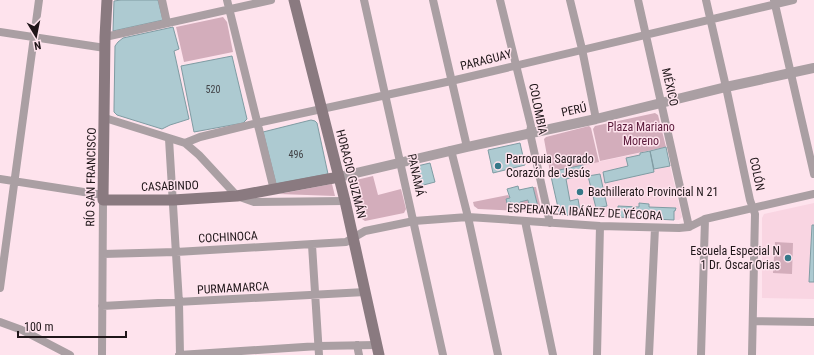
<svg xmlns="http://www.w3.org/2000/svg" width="814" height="355" font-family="'Roboto Condensed',sans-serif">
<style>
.built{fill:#f9d5e2}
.green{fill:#d3adbb}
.building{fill:#adcad1;stroke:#809ca3}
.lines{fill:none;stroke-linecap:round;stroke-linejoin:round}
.minor{stroke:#aa9fa3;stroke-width:8}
.tertiary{stroke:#aa9fa3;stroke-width:10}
.secondary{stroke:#8a7a80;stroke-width:11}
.poi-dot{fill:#357888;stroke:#fee3ed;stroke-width:1.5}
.labels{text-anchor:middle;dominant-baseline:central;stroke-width:3;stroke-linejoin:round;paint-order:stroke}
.number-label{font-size:10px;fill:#424347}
.street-label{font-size:12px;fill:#1f1619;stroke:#fee3ed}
.park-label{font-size:12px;fill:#5a1a3a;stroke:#fee3ed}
.poi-label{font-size:12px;fill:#1f1619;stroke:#fee3ed;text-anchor:start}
</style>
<rect width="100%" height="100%" fill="#fee3ed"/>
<!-- built -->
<path class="built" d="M 650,151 L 654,169 L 670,166 L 682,217 L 679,220 L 563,215 L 550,172 Z
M 814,203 L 814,299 L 762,298 L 762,218 L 764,214 Z"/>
<!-- green -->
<path class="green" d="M 223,17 L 227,22 L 233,52 L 184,62 L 176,27 Z
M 655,113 L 658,115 L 666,147 L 600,161 L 593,129 L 595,126 Z
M 589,126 L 591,128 L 599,162 L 550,172 L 544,139 L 546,137 Z
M 373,176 L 378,195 L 401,189 L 406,209 L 404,213 L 365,221 L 362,219 L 353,184 L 356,180 Z
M 332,184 L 335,196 L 279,194 Z
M 533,187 L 536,187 L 541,209 L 538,212 L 478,209 L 474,206 L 473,202 L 508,195 L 510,198 L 506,199 L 511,202 L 528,200 L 530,209 L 538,207 Z
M 775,242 L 793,243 L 792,274 L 773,273 Z"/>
<!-- building -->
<path class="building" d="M 121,0 L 158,0 L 163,20 L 113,31 L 114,1 Z
M 173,27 L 179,49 L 174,51 L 189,119 L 170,125 L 162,129 L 117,115 L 114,112 L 114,108 L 115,46 L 118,42 L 123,38 Z
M 232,56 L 247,119 L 243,123 L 194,132 L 181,66 Z
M 311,120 L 315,121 L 317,123 L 328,174 L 276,184 L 263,132 Z
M 520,143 L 525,165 L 493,173 L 488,150 Z
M 666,147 L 670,166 L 654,169 L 650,151 Z
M 650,151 L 654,172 L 605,183 L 603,172 L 628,166 L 626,158 L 640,155 L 640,153 Z
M 430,163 L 435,182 L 416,187 L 412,169 L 413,167 Z
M 583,165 L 585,175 L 566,179 L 570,201 L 578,199 L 581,216 L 563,215 L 559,212 L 550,172 Z
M 600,174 L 607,206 L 596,208 L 588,176 Z
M 518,186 L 519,190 L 533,187 L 538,207 L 530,209 L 528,200 L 520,202 L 521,208 L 513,209 L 511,202 L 507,203 L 506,199 L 510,198 L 507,189 Z
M 639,203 L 649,204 L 649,207 L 676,208 L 675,211 L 674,211 L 674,220 L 618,217 L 618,206 L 639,207 Z
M 812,225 L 814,225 L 814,282 L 809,282 Z"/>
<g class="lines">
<!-- minor -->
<path class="minor" d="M 162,0 L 167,23
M 227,0 L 274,190
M 364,0 L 443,355
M 433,0 L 467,147
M 500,0 L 531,126 L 530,133 L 550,223
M 570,0 L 582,49 L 596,119
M 638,0 L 689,227
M 706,0 L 726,87 L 750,200 L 755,214 L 752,355
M 774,0 L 814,174
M 0,32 L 105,48
M 105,37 L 271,0
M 105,118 L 185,143 L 199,155 L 237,196 L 254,202 L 345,201
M 169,139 L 179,303 L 180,355
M 185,143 L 200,137 L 257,123 L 451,81 L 793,0
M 451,150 L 468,217 L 498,355
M 0,179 L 103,195
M 525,221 L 553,355
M 312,245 L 319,355
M 103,254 L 176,252 L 346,242 L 365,231 L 414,221 L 468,217 L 600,226 L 679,228 L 689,227 L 705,219 L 814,194
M 0,288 L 39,0
M 102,306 L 365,292
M 753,321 L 814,322
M 0,322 L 22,330 L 70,355
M 357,345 L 359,355
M 102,355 L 103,200
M 179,355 L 319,346 L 376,345
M 597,355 L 600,226
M 649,355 L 655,228
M 701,355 L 705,219"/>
<!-- tertiary -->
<path class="tertiary" d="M 339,177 L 467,147 L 596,119 L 726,87 L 814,68"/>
<!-- secondary -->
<path class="secondary" d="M 107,0 L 105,37 L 103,200 L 173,200 L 237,196 L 339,177
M 294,0 L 345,201 L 379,355"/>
</g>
<!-- markers -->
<g class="poi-dot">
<circle cx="498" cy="166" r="4"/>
<circle cx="580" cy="192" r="4"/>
<circle cx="788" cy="258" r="4"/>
</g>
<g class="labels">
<!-- number labels -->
<g class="number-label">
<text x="213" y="89">520</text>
<text x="296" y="154">496</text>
</g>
<!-- street labels -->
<g class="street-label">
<text transform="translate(486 60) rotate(-14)">PARAGUAY</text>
<text transform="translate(670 87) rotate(77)">MÉXICO</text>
<text transform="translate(538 109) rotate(79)">COLOMBIA</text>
<text transform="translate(574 110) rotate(-12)">PERÚ</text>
<text transform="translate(351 174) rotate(76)">HORACIO GUZMÁN</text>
<text transform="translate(757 174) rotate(78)">COLÓN</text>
<text transform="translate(416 175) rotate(78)">PANAMÁ</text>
<text transform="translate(91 177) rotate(-89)">RÍO SAN FRANCISCO</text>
<text transform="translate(170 186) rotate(-2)">CASABINDO</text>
<text transform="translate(585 212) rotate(3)">ESPERANZA IBÁÑEZ DE YÉCORA</text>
<text transform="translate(228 237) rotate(-3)">COCHINOCA</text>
<text transform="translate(233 288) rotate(-3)">PURMAMARCA</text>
</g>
<!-- park labels -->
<g class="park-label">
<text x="641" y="127">Plaza Mariano<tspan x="641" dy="14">Moreno</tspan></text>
</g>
<!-- poi labels -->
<g class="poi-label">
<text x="506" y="159">Parroquia Sagrado<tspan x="506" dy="14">Corazón de Jesús</tspan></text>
<text x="588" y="192">Bachillerato Provincial N 21</text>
<text x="780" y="251" text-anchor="end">Escuela Especial N<tspan x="780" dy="14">1 Dr. Óscar Orias</tspan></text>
</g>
</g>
<!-- north arrow -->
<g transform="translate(36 36) rotate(170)" stroke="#fee3ed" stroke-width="3" paint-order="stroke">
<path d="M0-3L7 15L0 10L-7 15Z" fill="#1f1619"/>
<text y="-6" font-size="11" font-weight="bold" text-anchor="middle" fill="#1f1619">N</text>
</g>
<!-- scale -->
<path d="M18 331v6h108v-6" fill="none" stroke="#1f1619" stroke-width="2"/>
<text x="24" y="331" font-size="12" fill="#1f1619" stroke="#fee3ed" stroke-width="3" paint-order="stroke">100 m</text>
</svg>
